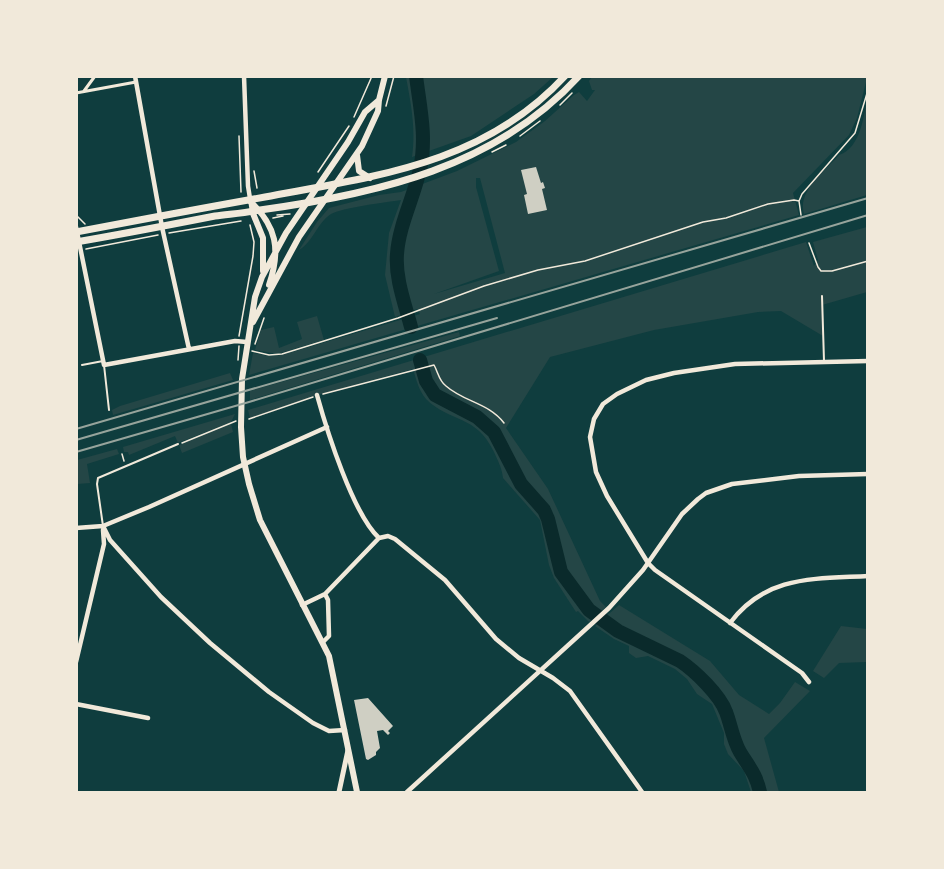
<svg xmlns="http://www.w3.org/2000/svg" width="944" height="869" font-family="Karla,sans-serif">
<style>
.green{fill:#244646;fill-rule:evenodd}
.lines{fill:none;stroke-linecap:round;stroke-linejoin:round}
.river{stroke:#0a2a2b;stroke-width:14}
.building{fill:#cfcfc3}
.path{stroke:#f1e9da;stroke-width:1.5}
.service{stroke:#f1e9da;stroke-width:2}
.pedestrian{stroke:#f1e9da;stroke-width:3}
.minor{stroke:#f1e9da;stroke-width:4.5}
.tertiary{stroke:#f1e9da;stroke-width:5}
.secondary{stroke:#f1e9da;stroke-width:6}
.primary{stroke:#f1e9da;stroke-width:7}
.rail{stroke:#97a49c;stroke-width:2}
</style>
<rect width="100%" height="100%" fill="#0f3d3e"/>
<!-- green -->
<path class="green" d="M 406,77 L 406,76 L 553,77 L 534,94 L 471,136 L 412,157 C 416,129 411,104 406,77 Z
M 592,77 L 867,77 L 867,78 L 857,118 L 849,135 L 793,193 L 799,215 L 249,375 L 253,353 L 269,356 L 282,355 L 420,314 L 417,309 L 395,317 L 385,275 L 389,233 L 401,200 C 387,202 341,208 331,214 C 317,223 313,242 299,250 L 317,222 L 329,208 L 379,195 L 401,192 L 457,171 L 516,142 L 545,121 L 574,95 L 579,92 L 587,101 L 595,90 L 592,90 L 589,81 ZM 476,178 L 480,178 L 505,273 L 434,294 L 499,271 L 476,187 Z
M 867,101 L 867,195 L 804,214 C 797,191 825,171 839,155 C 860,148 863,119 867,101 Z
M 867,227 L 867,292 L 822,305 L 823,336 L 781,311 L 758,312 L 654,330 L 550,357 L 506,428 L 548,489 L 600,601 L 606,607 L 589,622 L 578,611 L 576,612 L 554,578 L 549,565 L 540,520 L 503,478 C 502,468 498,461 494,452 C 476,414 450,423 426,399 C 419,391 416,379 413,369 L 318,395 L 250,418 L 248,410 L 806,242 L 814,266 L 818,260 L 813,242 Z
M 317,316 L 324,340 L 277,354 L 255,350 L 261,330 L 274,327 L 279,348 L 302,339 L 297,322 Z
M 459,332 L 460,336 L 250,400 L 250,391 Z
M 230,373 L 233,380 L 113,415 L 112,410 L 120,406 Z
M 235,414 L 231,422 L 178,443 L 175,436 L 129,455 L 128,452 L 124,452 L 123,447 Z
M 231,424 L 233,432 L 182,453 L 179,445 Z
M 117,449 L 119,454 L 87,464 L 90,483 L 77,484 L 77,460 Z
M 619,605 L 710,661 L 739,695 L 769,714 L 780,703 L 795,682 L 810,691 L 764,738 L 779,792 L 751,792 L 744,771 L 728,754 L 724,744 L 724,733 L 712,704 L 697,694 L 687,679 L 675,669 L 648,656 L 636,658 L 629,653 L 629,646 L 614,639 L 595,626 Z
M 841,626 L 867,629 L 867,662 L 839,663 L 824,678 L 813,671 Z"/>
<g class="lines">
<!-- river -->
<path class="river" d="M 411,327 C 405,304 395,278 397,254 C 399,225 414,197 420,169 C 427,137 420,108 416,76
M 420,360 L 426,381 L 435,395 L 477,417 L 494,432 L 521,484 L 544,510 L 548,519 L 561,572 L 589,610 L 618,631 L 680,661 C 695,671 720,695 726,712 C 731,725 733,740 740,752 C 749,767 756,774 760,792"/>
</g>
<!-- building -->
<path class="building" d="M 536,167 L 541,183 L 543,182 L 545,188 L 542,189 L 547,210 L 528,214 L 524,195 L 527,194 L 521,170 Z
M 368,698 L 393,726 L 388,731 L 390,733 L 388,735 L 383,730 L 377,731 L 380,748 L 376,752 L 376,755 L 368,760 L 366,759 L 354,700 Z"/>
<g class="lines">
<!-- path -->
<path class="path" d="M 560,105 L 572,93
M 386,106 L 394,76
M 354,117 L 372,76
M 239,136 L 241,192
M 520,136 L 540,121
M 492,152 L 506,145
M 254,171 L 257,188
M 318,172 L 349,126
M 76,215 L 85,224
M 277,215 L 290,214
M 801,215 L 799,201 L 802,194 L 855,133 L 868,90
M 273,218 L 283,216
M 169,233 L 241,221
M 809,243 L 818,267 L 821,271 L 832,271 L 868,261
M 86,249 L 158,235
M 239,336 L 253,256 L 254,242 L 250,225
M 255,344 L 264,318
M 252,351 L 269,355 L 282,354 L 398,318 L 484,286 L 538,270 L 585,261 L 703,222 L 726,218 L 768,204 L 794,200 L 799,201
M 238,360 L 239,346
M 323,394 L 434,365 C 438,372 439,381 446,386 C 464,402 489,403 504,423
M 249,419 L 313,397
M 182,443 L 236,421
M 122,454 L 124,461"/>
<!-- service -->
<path class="service" d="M 822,296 L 824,361
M 82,365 L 103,361
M 104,365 L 109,410
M 103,526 L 97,484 L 98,478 L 178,444"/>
<!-- pedestrian -->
<path class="pedestrian" d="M 84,91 L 95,76
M 76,93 L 136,82"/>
<!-- minor -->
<path class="minor" d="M 135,76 L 162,227 L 189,349
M 244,76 L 248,186 L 252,211
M 76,227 L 104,365 L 235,341 L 247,342
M 317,395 C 327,431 353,514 379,538
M 103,526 L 110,540 L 161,597 L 210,643 L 269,692 L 313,723 L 329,731 L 345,730
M 76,528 L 103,526 L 149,507 L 327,427
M 379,538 L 388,536 L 395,539 L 445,580 L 496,639 L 519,658 L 553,678 L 570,691 L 642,792
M 302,605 L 325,594 L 379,538
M 730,623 C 766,575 814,579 868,576
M 323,642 L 329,636 L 328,600 L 325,594
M 76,662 L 104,544 L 103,530
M 809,682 L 802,673 L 655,570 L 648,563 L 607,496 L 596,472 L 590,437 L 594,419 L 603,404 L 617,394 L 646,380 L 674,373 L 735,364 L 868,361
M 76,704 L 148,718
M 407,792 L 609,608 L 643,570 L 682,514 L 698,499 L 706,493 L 732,484 L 799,476 L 868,474"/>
<!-- tertiary -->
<path class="tertiary" d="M 339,792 L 348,750"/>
<!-- secondary -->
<path class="secondary" d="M 357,155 L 359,171 L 370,178
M 249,200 C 277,226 281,250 269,285
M 252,211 L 263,238 L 263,271
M 253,322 L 299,237 L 362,146 L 378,111 L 379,100 L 385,76
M 357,792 L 329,656 L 260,520 L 249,484 L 243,457 L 241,427 L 242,379 L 255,297 L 262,277 L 286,233 L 348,142 L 365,112 L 379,100"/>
<!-- primary -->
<path class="primary" d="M 76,232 C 139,220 202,208 265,197 C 376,176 484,164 565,76
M 76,242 C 123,234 169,225 215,216 C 230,214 245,213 260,210 C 377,194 496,167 579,76"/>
<!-- rail -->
<path class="rail" d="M 76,429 L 868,198
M 76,440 L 497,318
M 76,452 L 249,402 L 868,215"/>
</g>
<!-- border -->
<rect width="944" height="869" fill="none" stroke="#f1e9da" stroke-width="156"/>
</svg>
